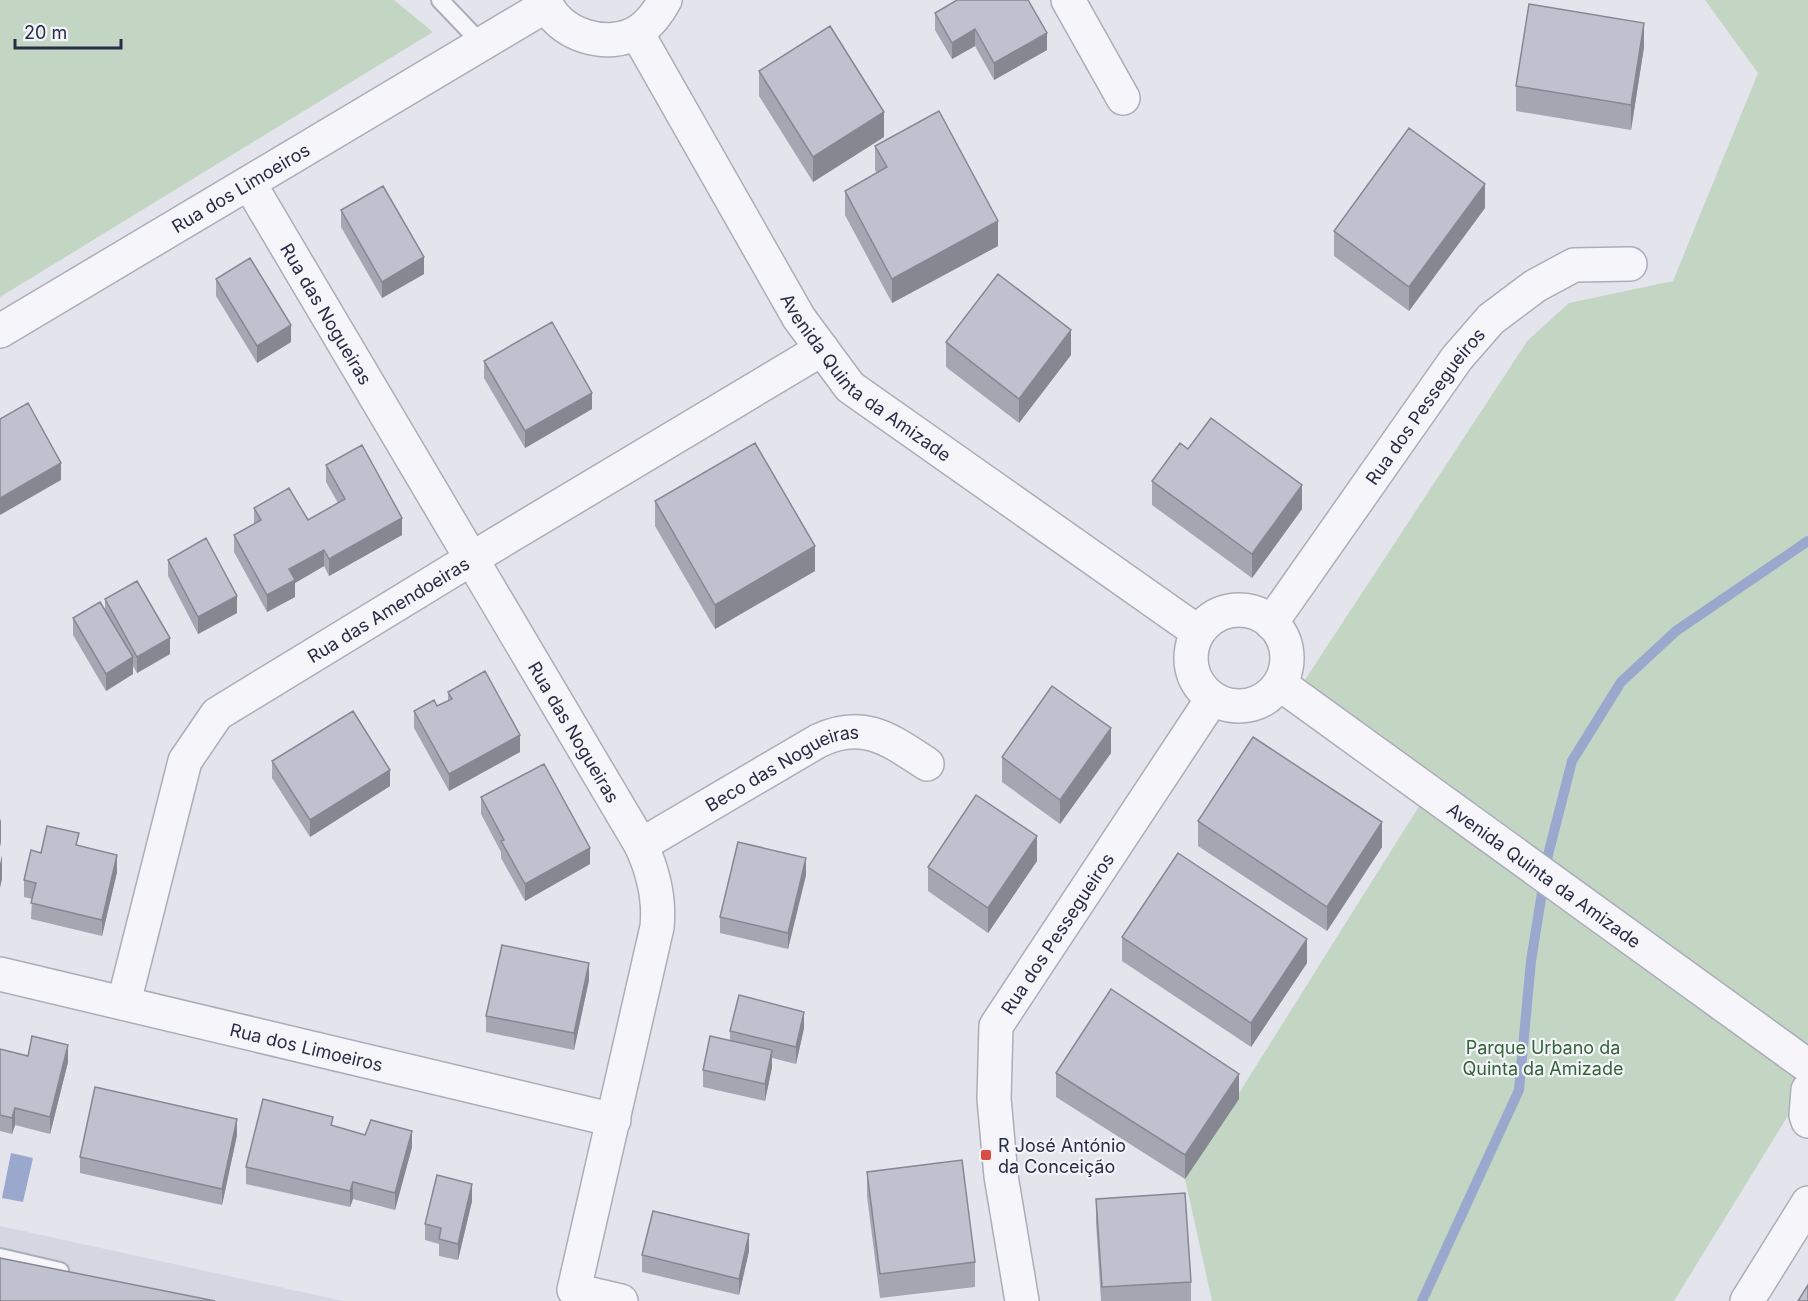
<svg xmlns="http://www.w3.org/2000/svg" width="1808" height="1301" font-family="Inter,sans-serif">
<style>
.built{fill:#d4d6e1}
.green{fill:#c3d6c3}
.water{fill:#9ba8ce}
.lines{fill:none;stroke-linecap:round;stroke-linejoin:round}
.stream{stroke:#9ba8ce;stroke-width:10}
.lane-casing{stroke:#abadba;stroke-width:20}
.street-casing{stroke:#abadba;stroke-width:36}
.lane{stroke:#f6f6fa;stroke-width:16}
.street{stroke:#f6f6fa;stroke-width:33}
.wall{fill:#a4a6b2}
.shaded-wall{fill:#868791}
.building{fill:#bfc1cf;stroke:#868791;stroke-width:1.5}
.poi-dot{fill:#d94e40;stroke:#f3f4f9;stroke-width:2}
.labels{text-anchor:middle;dominant-baseline:central;stroke-width:4.5;stroke-linejoin:round;paint-order:stroke}
.street-label{font-size:18px;fill:#292c46;stroke:#f3f4f9}
.park-label{font-size:18px;fill:#356338;stroke:#f3f4f9}
.poi-label{font-size:18px;fill:#292c46;stroke:#f3f4f9;text-anchor:start}
</style>
<rect width="100%" height="100%" fill="#e3e4ec"/>
<!-- built -->
<path class="built" d="M 0,1226 L 343,1301 L 0,1301 Z"/>
<!-- green -->
<path class="green" d="M 0,0 L 394,0 L 433,32 L 0,297 Z
M 1705,0 L 1808,0 L 1808,1070 L 1789,1114 L 1674,1301 L 1212,1301 L 1185,1179 L 1428,792 L 1295,695 L 1528,340 L 1569,303 L 1673,281 L 1758,73 Z"/>
<!-- water -->
<path class="water" d="M 11,1153 L 33,1158 L 23,1202 L 2,1198 Z"/>
<g class="lines">
<!-- stream -->
<path class="stream" d="M 1422,1301 L 1519,1090 L 1531,961 L 1548,855 L 1572,761 L 1621,682 L 1676,631 L 1808,541"/>
<defs>
<path id="lane" d="M 440,0 L 482,44
M 0,1257 L 60,1271"/>
<g id="street">
<path d="M 545,0 C 556,35 609,51 639,31 C 651,23 658,13 665,0"/>
<path d="M 1068,0 L 1123,98"/>
<path id="s1" d="M 637,33 L 799,318 L 850,387 L 1198,632"/>
<path id="s2" d="M 249,183 L 641,845 C 653,871 660,898 657,927 L 574,1290 L 621,1301"/>
<path id="s3" d="M 0,331 L 547,5"/>
<circle cx="1239" cy="658" r="48"/>
<path id="s4" d="M 1271,623 L 1457,358 L 1491,319 L 1535,286 L 1574,265 L 1630,264"/>
<path id="s5" d="M 1280,684 L 1808,1066"/>
<path id="s6" d="M 641,845 L 818,741 C 864,719 890,740 927,764"/>
<path id="s7" d="M 0,974 L 614,1120"/>
<path id="s8" d="M 124,1002 L 185,761 L 217,714 L 471,559 L 822,349"/>
<path d="M 1808,1090 L 1806,1115 L 1808,1121"/>
<path id="s9" d="M 1022,1301 L 1001,1176 L 994,1099 L 996,1026 L 1212,699"/>
<path d="M 1747,1301 L 1808,1203"/>
</g>
</defs>
<!-- lane casing -->
<use href="#lane" class="lane-casing"/>
<!-- street casing -->
<use href="#street" class="street-casing"/>
<!-- lane -->
<use href="#lane" class="lane"/>
<!-- street -->
<use href="#street" class="street"/>
</g>
<!-- wall -->
<path class="wall" d="M 935,13 L 1047,50 L 994,80 L 975,46 L 952,59 L 935,30 Z
M 1644,47 L 1631,130 L 1516,111 L 1516,86 Z
M 759,71 L 884,137 L 813,182 L 759,96 Z
M 875,146 L 998,246 L 892,303 L 845,215 L 845,191 L 877,173 L 875,170 Z
M 1485,208 L 1409,311 L 1334,256 L 1334,231 Z
M 341,210 L 424,274 L 382,298 L 341,227 Z
M 216,279 L 291,342 L 257,363 L 216,296 Z
M 946,342 L 1071,355 L 1019,423 L 946,367 Z
M 484,361 L 592,409 L 525,448 L 484,378 Z
M 1188,449 L 1302,509 L 1252,578 L 1152,505 L 1152,481 Z
M 326,465 L 402,535 L 329,576 L 324,566 L 295,583 L 295,597 L 267,612 L 234,552 L 234,535 L 254,524 L 254,508 L 308,520 L 338,503 L 326,482 Z
M 655,501 L 815,571 L 715,629 L 655,526 Z
M 168,560 L 237,613 L 198,634 L 168,576 Z
M 105,599 L 170,654 L 137,673 L 133,666 L 133,674 L 106,691 L 73,635 L 73,618 L 105,611 Z
M 448,692 L 520,752 L 449,791 L 414,728 L 414,711 L 437,706 L 448,701 Z
M 1111,753 L 1060,824 L 1002,782 L 1002,757 Z
M 272,761 L 390,786 L 310,837 L 272,778 Z
M 481,797 L 590,864 L 525,901 L 501,858 L 501,852 L 481,814 Z
M 1198,821 L 1382,847 L 1327,931 L 1198,846 Z
M 79,846 L 117,872 L 102,936 L 31,919 L 32,899 L 24,897 L 24,880 L 41,853 Z
M 1037,861 L 988,933 L 928,891 L 928,867 Z
M 806,875 L 788,949 L 720,933 L 720,917 Z
M 1122,937 L 1307,963 L 1251,1047 L 1122,961 Z
M 589,980 L 574,1050 L 486,1032 L 486,1016 Z
M 804,1028 L 796,1064 L 772,1058 L 772,1067 L 765,1101 L 703,1087 L 703,1070 L 730,1041 L 730,1031 Z
M 0,1049 L 28,1056 L 68,1062 L 50,1134 L 15,1125 L 12,1134 L 0,1131 Z
M 1056,1073 L 1239,1099 L 1185,1179 L 1056,1097 Z
M 333,1126 L 412,1147 L 395,1210 L 353,1199 L 350,1207 L 246,1184 L 246,1167 Z
M 237,1135 L 222,1205 L 80,1173 L 80,1157 Z
M 867,1172 L 975,1262 L 975,1287 L 880,1298 L 867,1196 Z
M 1096,1199 L 1191,1282 L 1191,1301 L 1101,1301 L 1096,1223 Z
M 472,1201 L 458,1260 L 439,1256 L 439,1244 L 425,1240 L 425,1224 Z
M 749,1251 L 739,1295 L 642,1272 L 642,1255 Z"/>
<!-- shaded-wall -->
<path class="shaded-wall" d="M 1644,23 L 1644,47 L 1631,130 L 1631,105 Z
M 975,29 L 975,46 L 952,59 L 952,43 Z
M 1047,33 L 1047,50 L 994,80 L 994,63 Z
M 884,112 L 884,137 L 813,182 L 813,157 Z
M 1485,184 L 1485,208 L 1409,311 L 1409,287 Z
M 998,221 L 998,246 L 892,303 L 892,279 Z
M 424,257 L 424,274 L 382,298 L 382,282 Z
M 291,325 L 291,342 L 257,363 L 257,346 Z
M 1071,330 L 1071,355 L 1019,423 L 1019,399 Z
M 592,393 L 592,409 L 525,448 L 525,431 Z
M 61,463 L 61,480 L 0,515 L 0,498 Z
M 1302,485 L 1302,509 L 1252,578 L 1252,554 Z
M 402,518 L 402,535 L 329,576 L 329,559 Z
M 815,546 L 815,571 L 715,629 L 715,605 Z
M 324,550 L 324,566 L 295,583 L 295,597 L 267,612 L 267,595 L 289,569 Z
M 237,596 L 237,613 L 198,634 L 198,617 Z
M 170,638 L 170,654 L 137,673 L 137,657 Z
M 133,657 L 133,674 L 106,691 L 106,674 Z
M 1111,728 L 1111,753 L 1060,824 L 1060,800 Z
M 520,735 L 520,752 L 449,791 L 449,774 Z
M 390,770 L 390,786 L 310,837 L 310,820 Z
M 1,818 L 1,842 L 0,847 L 0,822 Z
M 1382,822 L 1382,847 L 1327,931 L 1327,907 Z
M 1037,836 L 1037,861 L 988,933 L 988,908 Z
M 590,848 L 590,864 L 525,901 L 525,884 Z
M 2,855 L 2,879 L 0,888 L 0,864 Z
M 117,855 L 117,872 L 102,936 L 102,920 Z
M 806,858 L 806,875 L 788,949 L 788,933 Z
M 1307,939 L 1307,963 L 1251,1047 L 1251,1023 Z
M 589,963 L 589,980 L 574,1050 L 574,1033 Z
M 804,1012 L 804,1028 L 796,1064 L 796,1047 Z
M 68,1045 L 68,1062 L 50,1134 L 50,1117 Z
M 772,1050 L 772,1067 L 765,1101 L 765,1084 Z
M 1239,1074 L 1239,1099 L 1185,1179 L 1185,1155 Z
M 15,1108 L 15,1125 L 12,1134 L 12,1118 Z
M 237,1119 L 237,1135 L 222,1205 L 222,1189 Z
M 412,1131 L 412,1147 L 395,1210 L 395,1193 Z
M 353,1182 L 353,1199 L 350,1207 L 350,1191 Z
M 472,1184 L 472,1201 L 458,1260 L 458,1244 Z
M 749,1234 L 749,1251 L 739,1295 L 739,1279 Z"/>
<!-- building -->
<path class="building" d="M 957,0 L 1028,0 L 1047,33 L 994,63 L 975,29 L 952,43 L 935,13 Z
M 1529,4 L 1644,23 L 1631,105 L 1516,86 Z
M 830,26 L 884,112 L 813,157 L 759,71 Z
M 939,111 L 998,221 L 892,279 L 845,191 L 887,167 L 875,146 Z
M 1409,128 L 1485,184 L 1409,287 L 1334,231 Z
M 383,186 L 424,257 L 382,282 L 341,210 Z
M 250,258 L 291,325 L 257,346 L 216,279 Z
M 998,274 L 1071,330 L 1019,399 L 946,342 Z
M 552,322 L 592,393 L 525,431 L 484,361 Z
M 28,403 L 61,463 L 0,498 L 0,419 Z
M 1211,418 L 1302,485 L 1252,554 L 1152,481 L 1180,443 L 1188,449 Z
M 755,443 L 815,546 L 715,605 L 655,501 Z
M 362,445 L 402,518 L 329,559 L 324,550 L 289,569 L 295,580 L 267,595 L 234,535 L 261,520 L 254,508 L 289,488 L 308,520 L 345,499 L 326,465 Z
M 206,538 L 237,596 L 198,617 L 168,560 Z
M 137,581 L 170,638 L 137,657 L 105,599 Z
M 100,602 L 133,657 L 106,674 L 73,618 Z
M 485,671 L 520,735 L 449,774 L 414,711 L 434,700 L 437,706 L 452,699 L 448,692 Z
M 1052,686 L 1111,728 L 1060,800 L 1002,757 Z
M 353,711 L 390,770 L 310,820 L 272,761 Z
M 1253,737 L 1382,822 L 1327,907 L 1198,821 Z
M 544,764 L 590,848 L 525,884 L 501,841 L 504,840 L 481,797 Z
M 976,795 L 1037,836 L 988,908 L 928,867 Z
M 47,826 L 79,833 L 76,845 L 117,855 L 102,920 L 31,903 L 36,883 L 24,880 L 31,850 L 41,853 Z
M 738,842 L 806,858 L 788,933 L 720,917 Z
M 1178,853 L 1307,939 L 1251,1023 L 1122,937 Z
M 502,945 L 589,963 L 574,1033 L 486,1016 Z
M 1111,989 L 1239,1074 L 1185,1155 L 1056,1073 Z
M 739,995 L 804,1012 L 796,1047 L 730,1031 Z
M 32,1036 L 68,1045 L 50,1117 L 15,1108 L 12,1118 L 0,1115 L 0,1049 L 28,1056 Z
M 710,1036 L 772,1050 L 765,1084 L 703,1070 Z
M 95,1087 L 237,1119 L 222,1189 L 80,1157 Z
M 263,1099 L 333,1117 L 331,1125 L 365,1135 L 371,1120 L 412,1131 L 395,1193 L 353,1182 L 350,1191 L 246,1167 Z
M 962,1160 L 975,1262 L 880,1274 L 867,1172 Z
M 437,1175 L 472,1184 L 458,1244 L 439,1239 L 441,1228 L 425,1224 Z
M 1185,1193 L 1191,1282 L 1102,1287 L 1096,1199 Z
M 653,1211 L 749,1234 L 739,1279 L 642,1255 Z
M 0,1258 L 215,1301 L 0,1301 Z
M 1808,1285 L 1808,1301 L 1798,1301 Z"/>
<!-- markers -->
<rect class="poi-dot" x="980" y="1149" width="12" height="12" rx="3"/>
<g class="labels">
<!-- street labels -->
<g class="street-label">
<text stroke="none"><textPath href="#s3" startOffset="280">Rua dos Limoeiros</textPath></text>
<text stroke="none"><textPath href="#s2" startOffset="152">Rua das Nogueiras</textPath></text>
<text stroke="none"><textPath href="#s1" startOffset="418">Avenida Quinta da Amizade</textPath></text>
<text stroke="none"><textPath href="#s4" startOffset="266">Rua dos Pessegueiros</textPath></text>
<text stroke="none"><textPath href="#s8" startOffset="506">Rua das Amendoeiras</textPath></text>
<text stroke="none"><textPath href="#s2" startOffset="638">Rua das Nogueiras</textPath></text>
<text stroke="none"><textPath href="#s6" startOffset="162">Beco das Nogueiras</textPath></text>
<text stroke="none"><textPath href="#s5" startOffset="326">Avenida Quinta da Amizade</textPath></text>
<text stroke="none"><textPath href="#s9" startOffset="388">Rua dos Pessegueiros</textPath></text>
<text stroke="none"><textPath href="#s7" startOffset="315">Rua dos Limoeiros</textPath></text>
</g>
<!-- park labels -->
<g class="park-label">
<text x="1543" y="1047">Parque Urbano da<tspan x="1543" dy="21">Quinta da Amizade</tspan></text>
</g>
<!-- poi labels -->
<g class="poi-label">
<text x="998" y="1145">R José António<tspan x="998" dy="21">da Conceição</tspan></text>
</g>
</g>
<!-- scale -->
<path d="M15 39v9h106v-9" fill="none" stroke="#292c46" stroke-width="3"/>
<text x="24" y="39" font-size="18" fill="#292c46" stroke="#f3f4f9" stroke-width="4.5" paint-order="stroke">20 m</text>
</svg>
